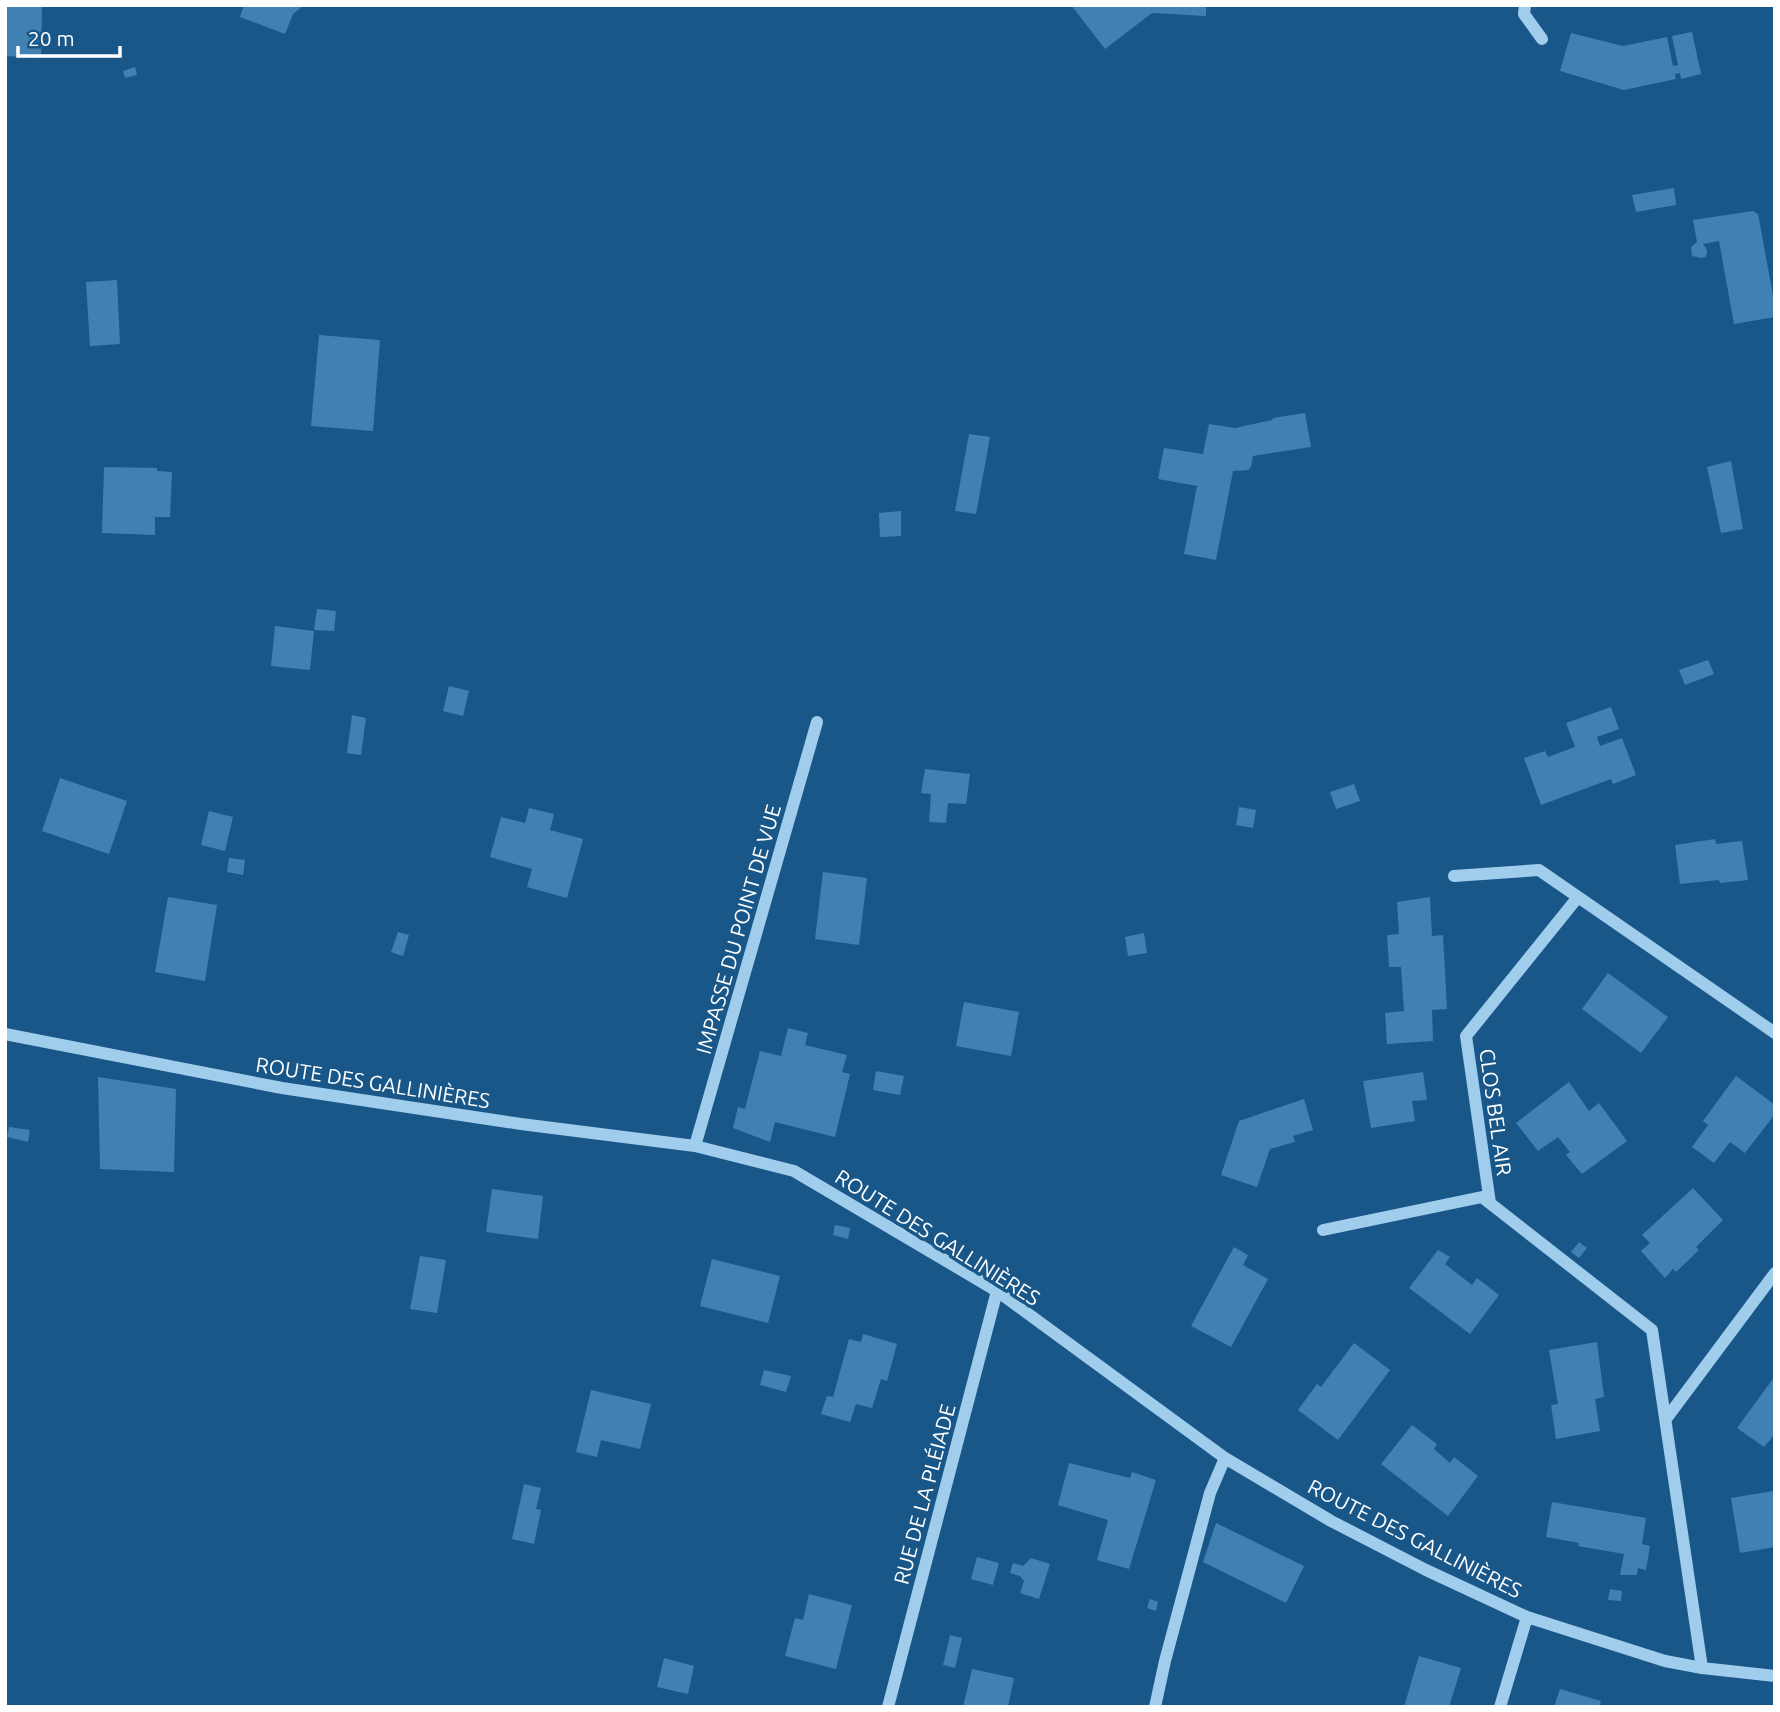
<svg xmlns="http://www.w3.org/2000/svg" width="1780" height="1712" font-family="Ubuntu,sans-serif">
<style>
.building{fill:#4181b2}
.lines{fill:none;stroke-linecap:round;stroke-linejoin:round}
.minor{stroke:#a1cded;stroke-width:12}
.labels{text-anchor:middle;dominant-baseline:central;stroke-width:7;stroke-linejoin:round;paint-order:stroke}
.street-label{font-size:21px;fill:#fff;stroke:#195789}
</style>
<rect width="100%" height="100%" fill="#195789"/>
<!-- building -->
<path class="building" d="M 5,5 L 42,5 L 41,58 L 5,56 Z
M 244,5 L 304,5 L 293,14 L 285,34 L 240,17 Z
M 1071,5 L 1206,5 L 1206,16 L 1152,13 L 1105,49 Z
M 1692,32 L 1701,74 L 1681,79 L 1680,73 L 1675,74 L 1676,79 L 1624,90 L 1560,71 L 1571,33 L 1623,46 L 1667,37 L 1673,66 L 1678,65 L 1672,36 Z
M 135,67 L 137,75 L 125,78 L 123,71 Z
M 1674,188 L 1676,205 L 1636,212 L 1632,195 Z
M 1753,211 L 1758,214 L 1775,306 L 1775,317 L 1734,324 L 1719,241 L 1703,244 L 1707,250 L 1706,257 L 1701,258 L 1692,256 L 1691,247 L 1697,242 L 1693,220 Z
M 117,280 L 120,344 L 90,346 L 86,282 Z
M 319,335 L 380,340 L 373,431 L 311,426 Z
M 1305,413 L 1311,447 L 1253,456 L 1251,467 L 1248,470 L 1233,471 L 1216,560 L 1184,554 L 1197,486 L 1158,479 L 1164,448 L 1203,454 L 1209,424 L 1235,428 L 1272,420 L 1273,418 Z
M 969,434 L 990,437 L 976,514 L 955,511 Z
M 1731,461 L 1743,529 L 1721,533 L 1707,467 Z
M 104,467 L 157,468 L 157,471 L 172,472 L 170,517 L 155,517 L 155,535 L 102,533 Z
M 901,511 L 901,536 L 880,537 L 879,513 Z
M 317,609 L 336,611 L 334,631 L 314,630 Z
M 275,626 L 314,631 L 310,670 L 271,666 Z
M 1708,660 L 1714,674 L 1685,685 L 1679,670 Z
M 449,686 L 469,691 L 463,716 L 443,711 Z
M 1611,707 L 1619,729 L 1597,737 L 1600,746 L 1622,738 L 1636,775 L 1613,784 L 1611,779 L 1541,805 L 1524,758 L 1545,751 L 1548,757 L 1575,747 L 1566,723 Z
M 352,715 L 366,718 L 361,755 L 347,753 Z
M 925,769 L 970,774 L 966,804 L 948,803 L 946,823 L 929,822 L 931,794 L 921,793 Z
M 60,778 L 127,801 L 109,854 L 42,831 Z
M 1354,784 L 1360,801 L 1336,809 L 1330,792 Z
M 1239,807 L 1256,810 L 1253,828 L 1236,825 Z
M 529,808 L 554,814 L 550,830 L 583,839 L 567,898 L 527,887 L 532,869 L 490,857 L 501,817 L 525,823 Z
M 209,811 L 233,817 L 225,851 L 201,845 Z
M 1715,839 L 1716,844 L 1742,841 L 1748,880 L 1720,883 L 1719,880 L 1680,884 L 1675,845 Z
M 229,858 L 245,860 L 243,875 L 227,872 Z
M 823,872 L 867,878 L 859,945 L 815,939 Z
M 168,897 L 217,905 L 205,981 L 155,972 Z
M 1430,897 L 1432,936 L 1443,935 L 1447,1009 L 1432,1010 L 1433,1041 L 1387,1044 L 1385,1013 L 1404,1011 L 1401,967 L 1389,967 L 1387,935 L 1399,934 L 1397,902 Z
M 398,932 L 409,935 L 403,956 L 391,952 Z
M 1144,933 L 1147,953 L 1128,956 L 1125,937 Z
M 1608,973 L 1668,1017 L 1641,1053 L 1582,1009 Z
M 964,1002 L 1019,1012 L 1011,1056 L 956,1046 Z
M 788,1028 L 808,1033 L 805,1045 L 847,1055 L 842,1072 L 850,1074 L 835,1137 L 775,1122 L 770,1142 L 733,1128 L 738,1107 L 745,1109 L 760,1051 L 781,1056 Z
M 876,1071 L 904,1076 L 900,1095 L 873,1090 Z
M 1423,1072 L 1427,1100 L 1412,1101 L 1415,1121 L 1371,1128 L 1363,1081 Z
M 1736,1076 L 1775,1105 L 1775,1114 L 1745,1153 L 1730,1142 L 1714,1163 L 1692,1147 L 1708,1125 L 1703,1121 Z
M 98,1077 L 176,1089 L 174,1172 L 100,1169 Z
M 1569,1082 L 1589,1111 L 1599,1103 L 1627,1141 L 1582,1174 L 1566,1155 L 1570,1152 L 1558,1137 L 1538,1151 L 1516,1123 Z
M 1304,1099 L 1313,1130 L 1293,1136 L 1295,1142 L 1270,1149 L 1257,1187 L 1221,1175 L 1239,1121 Z
M 9,1127 L 30,1130 L 28,1142 L 7,1137 Z
M 1693,1188 L 1723,1220 L 1696,1247 L 1699,1250 L 1676,1272 L 1673,1269 L 1665,1278 L 1641,1251 L 1650,1243 L 1642,1235 Z
M 492,1189 L 543,1196 L 538,1239 L 486,1232 Z
M 835,1225 L 850,1228 L 848,1239 L 833,1235 Z
M 1579,1242 L 1587,1248 L 1579,1258 L 1571,1252 Z
M 1234,1247 L 1248,1255 L 1243,1265 L 1268,1279 L 1231,1347 L 1191,1326 Z
M 1438,1250 L 1450,1257 L 1445,1264 L 1472,1285 L 1477,1278 L 1499,1295 L 1470,1334 L 1409,1288 Z
M 420,1256 L 446,1260 L 437,1313 L 410,1309 Z
M 712,1259 L 780,1276 L 768,1323 L 700,1306 Z
M 863,1334 L 897,1344 L 887,1381 L 881,1379 L 872,1408 L 856,1404 L 850,1422 L 821,1414 L 827,1396 L 833,1397 L 849,1339 L 861,1342 Z
M 1597,1342 L 1604,1397 L 1595,1399 L 1600,1431 L 1556,1439 L 1551,1405 L 1558,1404 L 1549,1350 Z
M 1354,1343 L 1390,1370 L 1338,1440 L 1298,1410 L 1317,1384 L 1321,1387 Z
M 764,1370 L 791,1376 L 786,1392 L 760,1385 Z
M 1775,1376 L 1775,1434 L 1764,1447 L 1737,1428 Z
M 591,1390 L 651,1404 L 640,1449 L 601,1440 L 597,1457 L 576,1452 Z
M 1412,1425 L 1437,1444 L 1434,1449 L 1450,1463 L 1454,1457 L 1478,1476 L 1448,1516 L 1381,1464 Z
M 1069,1463 L 1130,1478 L 1132,1472 L 1156,1480 L 1129,1569 L 1097,1560 L 1108,1520 L 1058,1505 Z
M 524,1484 L 541,1488 L 536,1509 L 541,1510 L 534,1544 L 512,1539 Z
M 1773,1491 L 1775,1547 L 1740,1553 L 1731,1498 Z
M 1552,1502 L 1646,1518 L 1642,1544 L 1650,1546 L 1646,1570 L 1638,1568 L 1637,1575 L 1620,1575 L 1624,1554 L 1578,1546 L 1579,1543 L 1546,1537 Z
M 1216,1523 L 1304,1566 L 1286,1603 L 1203,1562 Z
M 977,1557 L 999,1563 L 993,1585 L 971,1579 Z
M 1031,1558 L 1050,1564 L 1039,1599 L 1020,1593 L 1024,1581 L 1020,1576 L 1010,1573 L 1013,1563 L 1023,1566 Z
M 1610,1589 L 1622,1591 L 1621,1601 L 1608,1600 Z
M 809,1594 L 852,1605 L 836,1669 L 785,1656 L 795,1618 L 803,1620 Z
M 1150,1599 L 1158,1602 L 1156,1611 L 1147,1608 Z
M 950,1635 L 962,1638 L 955,1668 L 943,1665 Z
M 1419,1656 L 1461,1668 L 1449,1707 L 1404,1707 Z
M 664,1658 L 694,1666 L 688,1694 L 657,1687 Z
M 972,1669 L 1014,1678 L 1008,1707 L 963,1707 Z
M 1560,1689 L 1601,1701 L 1599,1707 L 1554,1707 Z"/>
<g class="lines">
<!-- minor -->
<path class="minor" d="M 1525,5 L 1524,14 L 1542,39
M 1454,876 L 1539,870 L 1775,1033
M 5,1034 L 282,1088 L 521,1124 L 695,1146 L 794,1171 L 997,1291 L 1225,1458 L 1331,1521 L 1426,1570 L 1527,1617 L 1665,1661 L 1702,1668 L 1775,1676
M 695,1146 L 817,722
M 1490,1203 L 1466,1036 L 1578,897
M 1323,1230 L 1482,1197 L 1652,1330 L 1702,1668
M 1666,1419 L 1775,1273
M 888,1707 L 997,1291
M 1155,1707 L 1165,1661 L 1210,1493 L 1225,1458
M 1500,1707 L 1527,1617"/>
</g>
<g class="labels">
<!-- street labels -->
<g class="street-label">
<text transform="translate(738 929) rotate(-74)">IMPASSE DU POINT DE VUE</text>
<text transform="translate(373 1082) rotate(9)">ROUTE DES GALLINIÈRES</text>
<text transform="translate(1496 1112) rotate(82)">CLOS BEL AIR</text>
<text transform="translate(938 1237) rotate(32)">ROUTE DES GALLINIÈRES</text>
<text transform="translate(924 1494) rotate(-75)">RUE DE LA PLÉIADE</text>
<text transform="translate(1415 1538) rotate(27)">ROUTE DES GALLINIÈRES</text>
</g>
</g>
<!-- border -->
<rect width="1780" height="1712" fill="none" stroke="#ffffff" stroke-width="14"/>
<!-- scale -->
<path d="M18 46v10h102v-10" fill="none" stroke="#ffffff" stroke-width="3.5"/>
<text x="28" y="46" font-size="21" fill="#ffffff" stroke="#195789" stroke-width="5" paint-order="stroke">20 m</text>
</svg>
